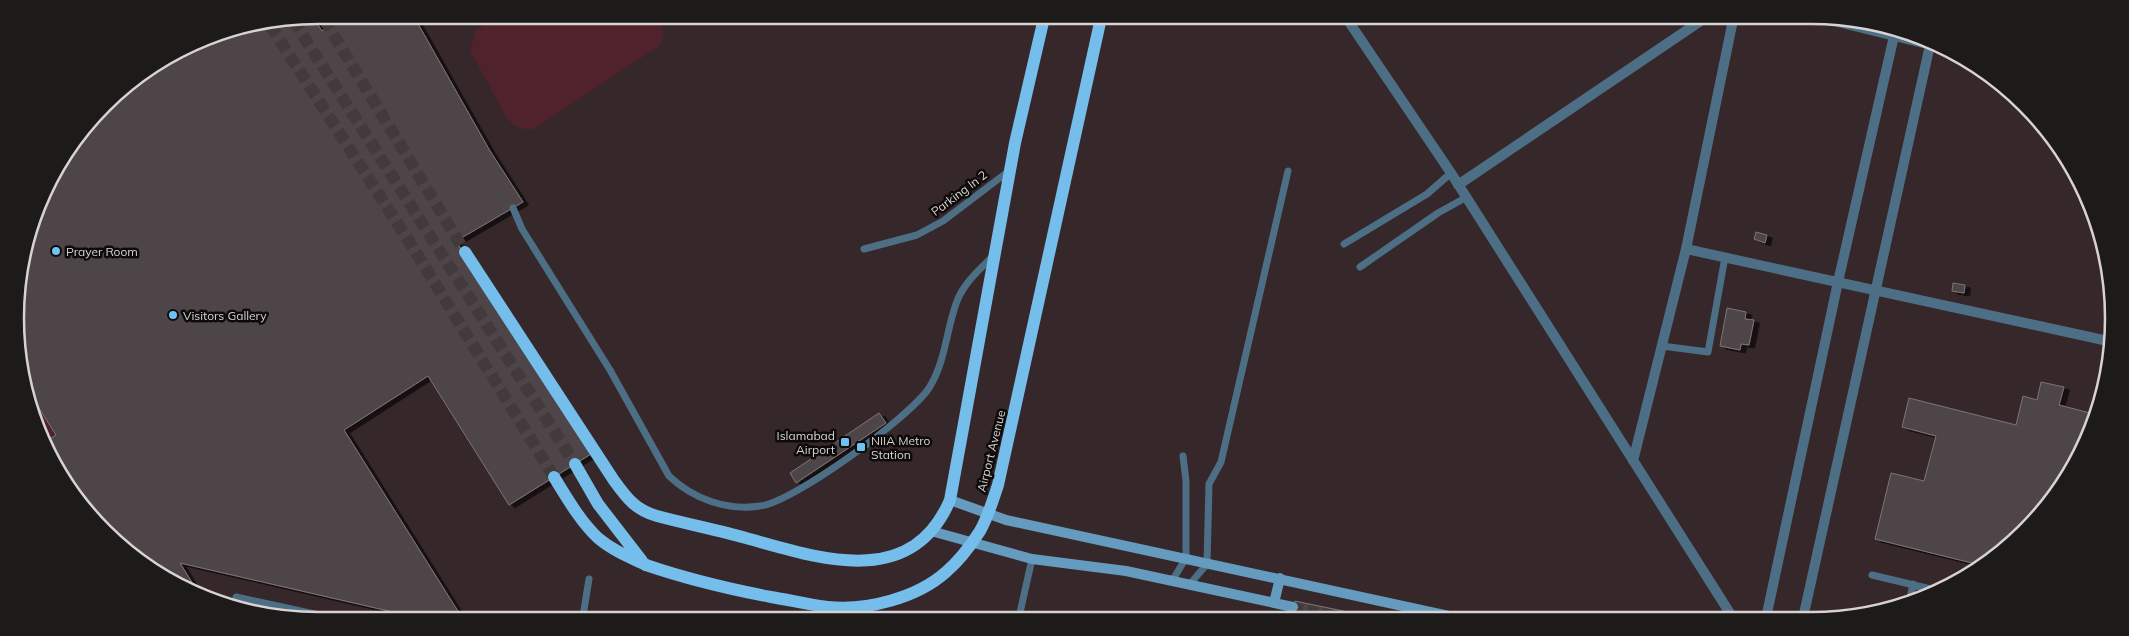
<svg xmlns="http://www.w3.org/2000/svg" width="2129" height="636" font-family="Mulish,sans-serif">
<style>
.built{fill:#36272a}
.green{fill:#50222c}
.building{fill:#4e4546;stroke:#7e7476;filter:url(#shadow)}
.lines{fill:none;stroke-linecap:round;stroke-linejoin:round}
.secondary-tunnel{stroke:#423a3b;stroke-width:10;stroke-dasharray:10 5;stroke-linecap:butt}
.primary-tunnel{stroke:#423a3b;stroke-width:12;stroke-dasharray:12 6;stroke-linecap:butt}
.lane{stroke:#4d6f85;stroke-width:7}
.street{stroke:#4d6f85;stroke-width:10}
.secondary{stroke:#649bbe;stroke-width:10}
.primary{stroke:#75bdeb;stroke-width:12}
.primary-bridge{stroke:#75bdeb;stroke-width:12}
.poi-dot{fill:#70c1f4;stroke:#0d0a0a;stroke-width:2}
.labels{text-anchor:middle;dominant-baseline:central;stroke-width:5;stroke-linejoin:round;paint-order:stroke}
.street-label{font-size:12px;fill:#d8d2d3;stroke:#0d0a0a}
.poi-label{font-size:12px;fill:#d8d2d3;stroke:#0d0a0a;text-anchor:start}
.rim{fill:none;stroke:#d8d2d3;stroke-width:2.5}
</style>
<defs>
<filter id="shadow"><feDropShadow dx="5.5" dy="3" stdDeviation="0" flood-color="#0009"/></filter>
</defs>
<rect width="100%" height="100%" fill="#271f20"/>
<!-- built -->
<path class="built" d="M 318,15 L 1870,21 L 1980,66 L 2063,150 L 2108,259 L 2108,377 L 2074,469 L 2011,546 L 1927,598 L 1850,618 L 259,615 L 149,570 L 66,487 L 25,396 L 18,279 L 46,184 L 202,38 Z"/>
<!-- green -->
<path class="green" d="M 499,16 L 657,16 C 663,25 665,37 659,46 L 534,129 C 522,130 515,128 507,118 L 470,51 L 475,31 Z
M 25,386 L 56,435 L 46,441 L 25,396 Z"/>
<!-- building -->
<path class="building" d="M 348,15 L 413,15 L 490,151 L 523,202 L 456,241 L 591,454 L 509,505 L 428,376 L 344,430 L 461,616 L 406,615 L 180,563 L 196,589 L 149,570 L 66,487 L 46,441 L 56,435 L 25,386 L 18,279 L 46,184 L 118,90 L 202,38 L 312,16 L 322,31 Z
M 1756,232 L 1767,235 L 1765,243 L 1754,239 Z
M 1953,283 L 1965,285 L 1964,293 L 1952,291 Z
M 1727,308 L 1746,312 L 1745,319 L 1754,320 L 1749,345 L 1741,344 L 1740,350 L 1720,346 Z
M 2041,382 L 2064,387 L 2059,405 L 2094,414 L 2074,469 L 2011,546 L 1980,565 L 1875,539 L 1891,473 L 1924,481 L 1936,436 L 1902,427 L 1909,398 L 2016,425 L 2023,396 L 2037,400 Z
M 879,413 L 886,423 L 796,483 L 790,473 Z
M 1295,601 L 1372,617 L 1291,617 Z"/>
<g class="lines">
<!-- secondary-tunnel -->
<path class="secondary-tunnel" d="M 1293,607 L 1342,617"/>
<!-- primary-tunnel -->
<path class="primary-tunnel" d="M 324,19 L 465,252
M 293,20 L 575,464
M 270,25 L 412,246 L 554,477"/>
<!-- lane -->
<path class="lane" d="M 513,208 L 522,229 L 610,370 L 669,476 C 693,499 727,511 760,506 C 794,502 910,417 929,388 C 946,361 946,330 957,301 C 964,283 979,270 992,257
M 1344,244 L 1427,194 L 1451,173
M 864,249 L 917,235 L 943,221 L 1009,171
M 1360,267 L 1438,213 L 1465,198
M 1662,346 L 1708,352 L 1725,257
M 1872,575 L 1939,591
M 1172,581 L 1186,558 L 1186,481 L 1183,456
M 1190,584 L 1207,564 L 1209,484 L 1221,462 L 1288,171
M 236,597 L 319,615
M 1909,603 L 1913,584
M 583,616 L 589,579
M 1019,617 L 1032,559"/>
<!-- street -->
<path class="street" d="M 1347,19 L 1451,173 L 1733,618
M 1834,21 L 1927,44
M 1458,185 L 1702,20
M 1686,249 L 2108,341
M 1633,461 L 1686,249 L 1733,20
M 1766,618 L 1838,282 L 1894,36
M 1803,618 L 1930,45"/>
<!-- secondary -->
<path class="secondary" d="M 950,500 L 1006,520 L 1458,618
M 931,531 L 1032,559 L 1126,571 L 1293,607
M 1274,603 L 1280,578"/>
<!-- primary -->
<path class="primary" d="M 321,15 L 324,19
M 465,252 L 613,479 C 626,497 635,510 657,516 C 687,524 717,530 746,538 C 818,558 911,591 950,500 L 1015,143 L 1044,18
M 575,464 L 598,504 L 642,561
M 554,477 C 567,498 580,521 598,538 C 612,550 629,557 646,565"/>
<!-- primary-bridge -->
<path class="primary-bridge" d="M 646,565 C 687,579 729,589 771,597 C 790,600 809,605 828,607 C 866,611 917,598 946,572 C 959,561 971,545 980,531 C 988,517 993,500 998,485 L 1101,18"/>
</g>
<!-- markers -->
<g class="poi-dot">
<circle cx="56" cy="251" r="5"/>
<circle cx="173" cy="315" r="5"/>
<rect x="840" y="437" width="10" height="10" rx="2.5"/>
<rect x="856" y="442" width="10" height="10" rx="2.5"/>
</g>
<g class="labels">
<!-- street labels -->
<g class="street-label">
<text transform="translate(959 193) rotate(-37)">Parking In 2</text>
<text transform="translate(991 451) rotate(-76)">Airport Avenue</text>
</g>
<!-- poi labels -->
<g class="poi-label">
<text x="66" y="251">Prayer Room</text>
<text x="183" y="315">Visitors Gallery</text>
<text x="835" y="435" text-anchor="end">Islamabad<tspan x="835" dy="14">Airport</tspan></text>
<text x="871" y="440">NIIA Metro<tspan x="871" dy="14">Station</tspan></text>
</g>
</g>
<!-- crop -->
<path d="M0 0H2129V636H0ZM318 24H1811A294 294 0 0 1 2105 318V318A294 294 0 0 1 1811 612H318A294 294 0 0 1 24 318V318A294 294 0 0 1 318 24Z" fill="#1d1a1a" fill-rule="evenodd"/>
<path class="rim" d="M318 24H1811A294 294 0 0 1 2105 318V318A294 294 0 0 1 1811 612H318A294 294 0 0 1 24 318V318A294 294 0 0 1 318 24Z"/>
</svg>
